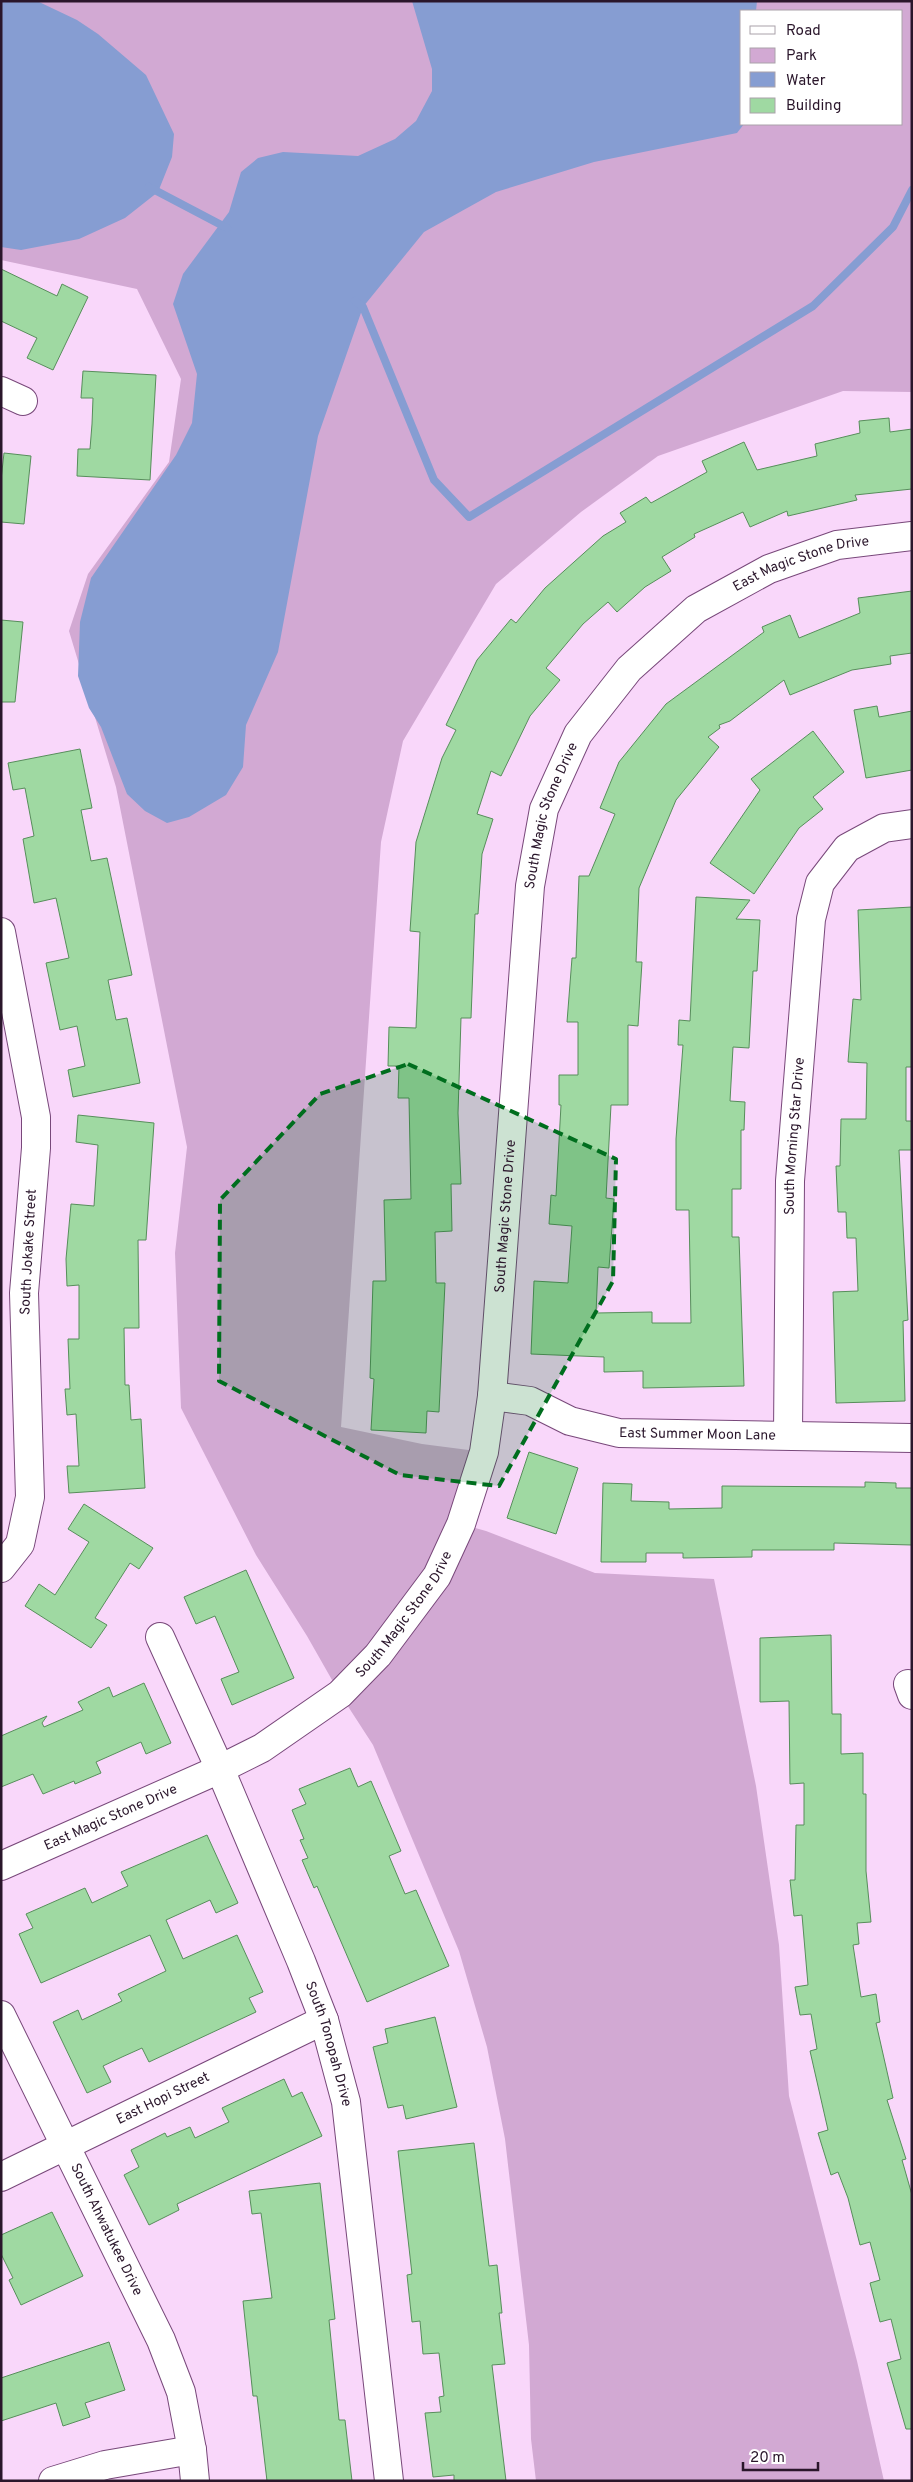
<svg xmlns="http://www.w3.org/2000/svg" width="913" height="2482" font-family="Overpass,sans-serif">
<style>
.green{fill:#d2a9d3;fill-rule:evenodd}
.water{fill:#869dd2}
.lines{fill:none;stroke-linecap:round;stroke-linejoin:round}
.stream{stroke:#869dd2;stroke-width:8}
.building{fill:#9fd9a2;stroke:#578e5b}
.minor-casing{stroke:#78487a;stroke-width:30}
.minor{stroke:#fff;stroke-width:28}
.marked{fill:#006e1e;fill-opacity:0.2;stroke:#006e1e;stroke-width:4;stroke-dasharray:10 6;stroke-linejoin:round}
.labels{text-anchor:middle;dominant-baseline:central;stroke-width:5;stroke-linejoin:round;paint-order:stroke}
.street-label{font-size:14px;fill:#2a162b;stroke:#fff}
</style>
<rect width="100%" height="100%" fill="#f9d7fa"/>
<!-- green -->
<path class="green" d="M 1,1 L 912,1 L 912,392 L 843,391 L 658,456 L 581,512 L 496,584 L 403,741 L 381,842 L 341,1427 L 422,1444 L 484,1452 L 461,1524 L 486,1531 L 595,1573 L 714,1579 L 756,1786 L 779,1945 L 789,2096 L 857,2361 L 884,2481 L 536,2481 L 531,2439 L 529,2345 L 505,2139 L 487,2047 L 459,1951 L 373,1745 L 340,1694 L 307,1636 L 256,1555 L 181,1408 L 175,1253 L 187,1147 L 116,787 L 69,631 L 88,574 L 169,462 L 181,379 L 137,289 L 1,260 ZM 742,11 L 902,11 L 902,124 L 742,124 Z"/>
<!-- water -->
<path class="water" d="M 1,1 L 37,1 L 77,20 L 98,34 L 146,75 L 174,134 L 172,157 L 158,192 L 125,218 L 79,239 L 21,250 L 1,247 Z
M 412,1 L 757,1 L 756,11 L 742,11 L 742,124 L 744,124 L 737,133 L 594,162 L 496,192 L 424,232 L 363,307 L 318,436 L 278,652 L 246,725 L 243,767 L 226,795 L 189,817 L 167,823 L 145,811 L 127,794 L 101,727 L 89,708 L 78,676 L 80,622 L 91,578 L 176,455 L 192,423 L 197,374 L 173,304 L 183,274 L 229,212 L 241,172 L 258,158 L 283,152 L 358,156 L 395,139 L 416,121 L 432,91 L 432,69 Z"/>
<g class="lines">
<!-- stream -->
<path class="stream" d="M 149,187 L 227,228
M 355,301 L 363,307 L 434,480 L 469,517 L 813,306 L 893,227 L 912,190"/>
</g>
<!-- building -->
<path class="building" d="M 1,269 L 57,296 L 62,284 L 88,297 L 53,370 L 27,358 L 37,338 L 1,321 Z
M 83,371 L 156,375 L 150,480 L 77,476 L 78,449 L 90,449 L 92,424 L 93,398 L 81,398 Z
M 889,418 L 890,432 L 912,429 L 912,489 L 855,495 L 857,500 L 788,516 L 787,511 L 750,527 L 743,512 L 694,534 L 695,537 L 662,557 L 671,571 L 645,587 L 617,612 L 608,602 L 583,624 L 546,668 L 560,680 L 530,716 L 501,776 L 491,771 L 477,814 L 493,819 L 482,854 L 478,914 L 475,914 L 471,1018 L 461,1018 L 458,1113 L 461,1184 L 451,1184 L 452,1231 L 435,1232 L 436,1283 L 445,1283 L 439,1412 L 427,1411 L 426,1433 L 371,1430 L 374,1379 L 370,1378 L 373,1281 L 386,1281 L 384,1200 L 411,1199 L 409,1098 L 398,1098 L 399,1066 L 388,1066 L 389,1027 L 416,1028 L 420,932 L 410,931 L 416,842 L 442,758 L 456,730 L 446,725 L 477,660 L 511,619 L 516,623 L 545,588 L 603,536 L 626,522 L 620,513 L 646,497 L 651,503 L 707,472 L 702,461 L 744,442 L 757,470 L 817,456 L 815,444 L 860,433 L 859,421 Z
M 4,453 L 31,456 L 24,524 L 1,522 L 1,480 Z
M 912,591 L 912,653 L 890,656 L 891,664 L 852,670 L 790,695 L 784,680 L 730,721 L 719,725 L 720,728 L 708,737 L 719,747 L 676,800 L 639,888 L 636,962 L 642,962 L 638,1026 L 628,1025 L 628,1105 L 611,1105 L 606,1198 L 614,1199 L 609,1268 L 598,1267 L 596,1313 L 652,1312 L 652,1323 L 691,1323 L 689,1210 L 676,1210 L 676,1139 L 683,1045 L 678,1045 L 679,1020 L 690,1021 L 696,897 L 750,900 L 736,919 L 760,920 L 757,971 L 753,971 L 749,1048 L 733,1047 L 730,1101 L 745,1102 L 744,1130 L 741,1130 L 741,1189 L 732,1189 L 732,1237 L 739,1237 L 744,1386 L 643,1388 L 643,1371 L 604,1372 L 604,1357 L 531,1354 L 534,1281 L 568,1283 L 572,1226 L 549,1224 L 551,1195 L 556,1196 L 561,1105 L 559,1105 L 559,1075 L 578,1075 L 578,1022 L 567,1022 L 572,958 L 576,958 L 579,876 L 589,876 L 615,814 L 600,808 L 619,762 L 666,704 L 764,632 L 762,627 L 790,615 L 799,638 L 860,613 L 858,598 Z
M 1,620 L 23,622 L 15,702 L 1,702 Z
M 877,706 L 879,717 L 912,711 L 912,770 L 866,778 L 854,710 Z
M 813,731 L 844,772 L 813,797 L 823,809 L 799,828 L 754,894 L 710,863 L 760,790 L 751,779 Z
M 80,749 L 92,808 L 81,810 L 91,861 L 107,858 L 132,975 L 108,980 L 116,1020 L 127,1018 L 140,1083 L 73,1097 L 68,1070 L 85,1066 L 81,1047 L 77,1026 L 60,1030 L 46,963 L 69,958 L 56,898 L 34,903 L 23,839 L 34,836 L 25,788 L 13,790 L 8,763 Z
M 912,907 L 912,1067 L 906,1067 L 906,1121 L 912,1121 L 912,1150 L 899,1150 L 908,1320 L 903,1321 L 905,1401 L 836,1403 L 833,1292 L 858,1291 L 856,1238 L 847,1238 L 846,1212 L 838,1212 L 836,1166 L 840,1166 L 841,1119 L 866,1119 L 867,1063 L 848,1062 L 853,999 L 861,1000 L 858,910 Z
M 78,1115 L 154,1123 L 146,1240 L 138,1240 L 139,1328 L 124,1328 L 125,1385 L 129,1385 L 131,1420 L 141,1419 L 145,1488 L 69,1493 L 67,1466 L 79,1466 L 76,1414 L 67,1415 L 65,1389 L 70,1389 L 68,1339 L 79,1339 L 79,1285 L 67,1286 L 66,1259 L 71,1204 L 94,1206 L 98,1145 L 76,1142 Z
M 529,1452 L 578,1468 L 556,1534 L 507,1518 Z
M 865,1482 L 896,1483 L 896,1488 L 912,1488 L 912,1545 L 834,1543 L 834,1550 L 752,1550 L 752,1557 L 683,1558 L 683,1553 L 646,1553 L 646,1562 L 601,1562 L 603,1483 L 632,1484 L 631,1501 L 669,1502 L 669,1509 L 722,1508 L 722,1486 L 865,1487 Z
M 84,1504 L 153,1548 L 139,1569 L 130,1563 L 95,1618 L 107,1625 L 91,1648 L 25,1606 L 39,1584 L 55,1595 L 89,1542 L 68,1529 Z
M 246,1570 L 294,1678 L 232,1705 L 221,1679 L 239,1672 L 215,1616 L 196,1624 L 184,1597 Z
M 831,1635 L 832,1714 L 841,1714 L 841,1754 L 863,1753 L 863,1794 L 866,1794 L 866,1871 L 871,1922 L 857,1923 L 859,1944 L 853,1945 L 861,1997 L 876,1994 L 880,2022 L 876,2023 L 893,2098 L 887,2100 L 906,2159 L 902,2160 L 912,2195 L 912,2429 L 906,2429 L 887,2363 L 901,2359 L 891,2319 L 880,2322 L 870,2283 L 880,2280 L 870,2242 L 860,2245 L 848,2198 L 838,2172 L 831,2175 L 818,2133 L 828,2130 L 810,2051 L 817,2049 L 811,2014 L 800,2015 L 795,1987 L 808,1985 L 802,1915 L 794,1916 L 790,1880 L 795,1880 L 796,1825 L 804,1825 L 804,1783 L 790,1784 L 789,1701 L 760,1702 L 760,1638 Z
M 144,1683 L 171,1743 L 146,1754 L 141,1742 L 96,1762 L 101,1773 L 75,1784 L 74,1781 L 43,1794 L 33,1774 L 1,1787 L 1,1736 L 47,1716 L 42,1723 L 44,1727 L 83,1710 L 78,1702 L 109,1687 L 113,1697 Z
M 350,1768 L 358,1787 L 371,1781 L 401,1851 L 389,1856 L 405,1894 L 416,1890 L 449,1966 L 367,2002 L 317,1886 L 314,1888 L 302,1860 L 308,1858 L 300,1840 L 304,1839 L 292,1810 L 306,1804 L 299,1789 Z
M 207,1835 L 238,1903 L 216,1913 L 210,1900 L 166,1920 L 183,1959 L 237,1935 L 263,1992 L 249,1998 L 256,2012 L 149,2062 L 142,2048 L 122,2057 L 103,2066 L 111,2082 L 87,2093 L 53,2022 L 78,2010 L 82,2020 L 122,2001 L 118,1994 L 166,1971 L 150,1935 L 41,1983 L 19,1934 L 33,1928 L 26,1914 L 85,1888 L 92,1903 L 128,1886 L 121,1872 Z
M 435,2017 L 457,2107 L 406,2119 L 403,2105 L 388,2108 L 373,2047 L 388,2043 L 385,2029 Z
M 284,2079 L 292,2097 L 302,2092 L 322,2136 L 177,2204 L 179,2210 L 149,2225 L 124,2175 L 139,2167 L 131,2150 L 165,2133 L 167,2137 L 190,2127 L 195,2138 L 229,2122 L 222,2108 Z
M 474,2143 L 489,2266 L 497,2265 L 502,2313 L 499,2313 L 505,2364 L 492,2365 L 506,2481 L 454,2481 L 454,2475 L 433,2477 L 425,2413 L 441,2412 L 439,2397 L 444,2396 L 439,2353 L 423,2354 L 420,2321 L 412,2322 L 407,2275 L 412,2274 L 398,2151 Z
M 320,2183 L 335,2319 L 329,2320 L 339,2420 L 345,2420 L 352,2481 L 267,2481 L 257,2396 L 253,2396 L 243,2301 L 272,2298 L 261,2213 L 252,2214 L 249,2191 Z
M 52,2212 L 83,2276 L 21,2305 L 9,2280 L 13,2278 L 1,2254 L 1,2235 Z
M 109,2342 L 125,2390 L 85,2403 L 90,2417 L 63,2426 L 56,2403 L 1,2421 L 1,2378 Z"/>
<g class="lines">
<defs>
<g id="minor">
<path d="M 1,391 L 23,401"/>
<path d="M 1,932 L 36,1117 L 36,1148 L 24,1293 L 30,1497 L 20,1544 L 1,1568"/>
<path id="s1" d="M 492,1396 L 530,1401 L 570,1421 L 619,1433 L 912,1438"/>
<path id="s2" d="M 788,1435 L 790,1181 L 811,919 L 820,883 L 847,848 L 884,828 L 912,824"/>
<path id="s3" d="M 160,1637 L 220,1769 L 301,1961 L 324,2020 L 346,2102 L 389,2481"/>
<path d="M 908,1684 L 912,1695"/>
<path id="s4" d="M 1,1866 L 220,1769 L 262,1748 L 340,1694 L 378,1655 L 437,1576 L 461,1524 L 484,1452 L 492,1396 L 530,886 L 544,809 L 578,734 L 629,669 L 696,609 L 769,569 L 837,545 L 912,536"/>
<path id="s5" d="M 1,2015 L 161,2340 L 181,2392 L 192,2450 L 195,2481"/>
<path id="s6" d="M 1,2177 L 324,2020"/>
<path d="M 53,2481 L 105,2465 L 192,2450"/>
</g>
</defs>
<!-- minor casing -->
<use href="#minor" class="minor-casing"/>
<!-- minor -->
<use href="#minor" class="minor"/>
</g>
<!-- marked area -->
<path class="marked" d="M 408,1064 L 616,1159 L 613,1281 L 499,1486 L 400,1475 L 219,1381 L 220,1200 L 320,1094 Z"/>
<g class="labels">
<!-- street labels -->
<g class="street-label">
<text stroke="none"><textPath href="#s4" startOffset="1684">East Magic Stone Drive</textPath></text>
<text stroke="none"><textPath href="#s4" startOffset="1309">South Magic Stone Drive</textPath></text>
<text stroke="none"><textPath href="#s2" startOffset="299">South Morning Star Drive</textPath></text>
<text stroke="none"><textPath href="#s4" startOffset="904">South Magic Stone Drive</textPath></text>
<text transform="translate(29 1252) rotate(-87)">South Jokake Street</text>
<text stroke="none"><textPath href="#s1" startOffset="212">East Summer Moon Lane</textPath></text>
<text stroke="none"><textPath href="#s4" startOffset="484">South Magic Stone Drive</textPath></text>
<text stroke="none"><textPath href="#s4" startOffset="120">East Magic Stone Drive</textPath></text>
<text stroke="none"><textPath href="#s3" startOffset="441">South Tonopah Drive</textPath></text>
<text stroke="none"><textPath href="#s6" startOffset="180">East Hopi Street</textPath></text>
<text stroke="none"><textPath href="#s5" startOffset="239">South Ahwatukee Drive</textPath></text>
</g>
</g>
<!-- border -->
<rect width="913" height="2482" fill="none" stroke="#2a162b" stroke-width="5"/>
<!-- legend -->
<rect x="740" y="10" width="162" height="115" fill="#ffffff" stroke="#aaa2aa"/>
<rect x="750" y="26" width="25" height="8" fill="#ffffff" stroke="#aaa2aa"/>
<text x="786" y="35" font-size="15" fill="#2a162b">Road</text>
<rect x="750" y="48" width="25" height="15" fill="#d2a9d3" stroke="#aaa2aa"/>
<text x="786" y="60" font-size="15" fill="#2a162b">Park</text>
<rect x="750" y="72" width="25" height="15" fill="#869dd2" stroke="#aaa2aa"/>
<text x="786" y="85" font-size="15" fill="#2a162b">Water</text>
<rect x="750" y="98" width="25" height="15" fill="#9fd9a2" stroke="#aaa2aa"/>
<text x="786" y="110" font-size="15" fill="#2a162b">Building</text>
<!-- scale -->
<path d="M743 2462v8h75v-8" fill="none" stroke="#2a162b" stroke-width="2.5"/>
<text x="750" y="2462" font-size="15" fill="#2a162b" stroke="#ffffff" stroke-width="4" paint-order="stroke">20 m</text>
</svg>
